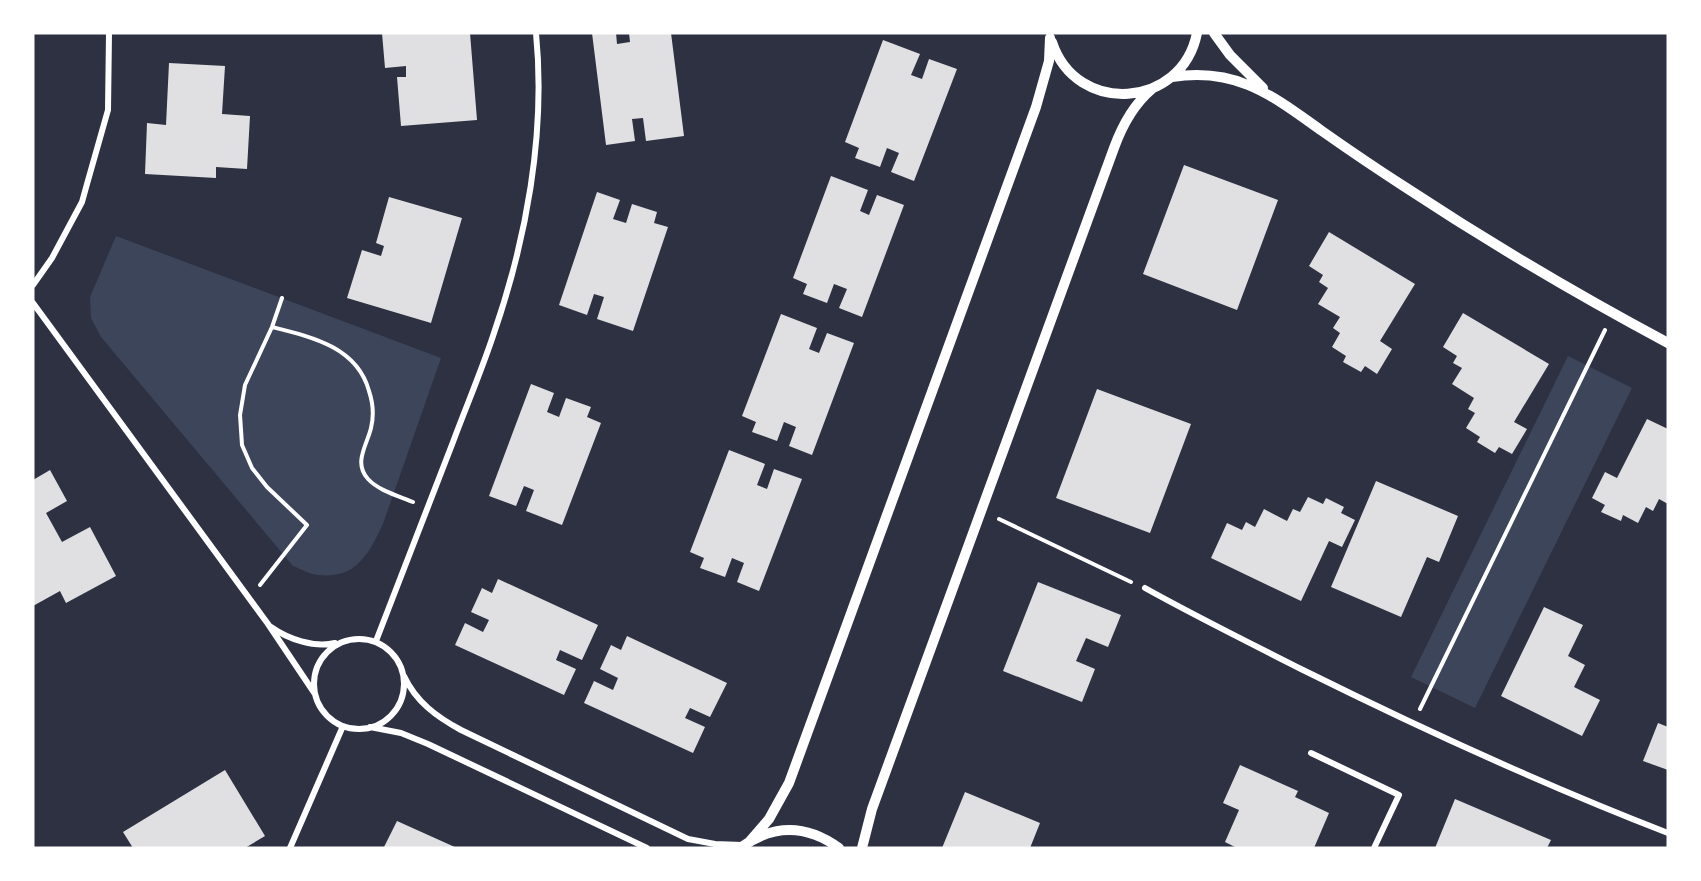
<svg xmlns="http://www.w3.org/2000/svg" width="1701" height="881" font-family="'Fira Sans Condensed',sans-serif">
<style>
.green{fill:#3c4559}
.building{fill:#e0e0e3}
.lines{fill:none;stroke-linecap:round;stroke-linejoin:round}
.path{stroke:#fff;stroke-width:4}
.minor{stroke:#fff;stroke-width:6}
.tertiary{stroke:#fff;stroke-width:10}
</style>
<rect width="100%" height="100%" fill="#2d3142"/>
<!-- green -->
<path class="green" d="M 116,236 L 441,358 L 383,524 C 369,553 357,579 319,575 C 311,575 301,569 293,566 L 101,337 L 91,318 L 90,297 Z
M 1568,356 L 1632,388 L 1475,708 L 1411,677 Z"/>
<!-- building -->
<path class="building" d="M 382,33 L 470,33 L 477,120 L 401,126 L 397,77 L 406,77 L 406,66 L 385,68 Z
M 592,33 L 616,33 L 617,44 L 630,42 L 629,33 L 671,33 L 684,136 L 646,141 L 643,118 L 632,119 L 635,141 L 606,145 Z
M 883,40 L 920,54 L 911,75 L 922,79 L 929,59 L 957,69 L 914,181 L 891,172 L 899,153 L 887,148 L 880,167 L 855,158 L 859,148 L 845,142 Z
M 169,63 L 225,66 L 222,114 L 250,116 L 247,169 L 216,167 L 216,178 L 145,174 L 147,123 L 166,125 Z
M 1184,165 L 1278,200 L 1237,310 L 1143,274 Z
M 831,176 L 868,190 L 860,211 L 869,215 L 877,195 L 904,205 L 862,317 L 839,308 L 847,289 L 834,284 L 827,303 L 803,294 L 807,284 L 793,278 Z
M 597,192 L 620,200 L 613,219 L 626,223 L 632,204 L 657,212 L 654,223 L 668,227 L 633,331 L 597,319 L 604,297 L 594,294 L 587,315 L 559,305 Z
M 389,197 L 462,218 L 431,323 L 347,298 L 362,250 L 381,256 L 384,246 L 376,243 Z
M 1329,232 L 1415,284 L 1380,341 L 1392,349 L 1377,374 L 1365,366 L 1361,372 L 1343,362 L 1346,356 L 1332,347 L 1340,333 L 1333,328 L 1340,317 L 1318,304 L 1328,288 L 1319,282 L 1323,275 L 1309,266 Z
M 1463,313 L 1549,364 L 1514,422 L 1527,429 L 1512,454 L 1499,447 L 1495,453 L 1477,442 L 1480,437 L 1466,428 L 1475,413 L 1468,409 L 1474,398 L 1452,384 L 1462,368 L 1453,363 L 1457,356 L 1443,347 Z
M 781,314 L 817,328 L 809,349 L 819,353 L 827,333 L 854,343 L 812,455 L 789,446 L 796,427 L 784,422 L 777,441 L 752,432 L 756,422 L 742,416 Z
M 531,384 L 554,393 L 547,412 L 559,417 L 566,398 L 591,407 L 587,417 L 601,423 L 562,525 L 526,511 L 534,490 L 524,486 L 516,506 L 489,496 Z
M 1097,389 L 1191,424 L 1150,533 L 1056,498 Z
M 1647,419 L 1668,429 L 1668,504 L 1659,499 L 1653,511 L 1646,507 L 1638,523 L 1623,515 L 1621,521 L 1601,512 L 1605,505 L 1592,498 L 1605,472 L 1617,478 Z
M 729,450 L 765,464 L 757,485 L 767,489 L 774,469 L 802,479 L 759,591 L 737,582 L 744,563 L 732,558 L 725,577 L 700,568 L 704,558 L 690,552 Z
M 50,470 L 67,501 L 46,513 L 62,542 L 90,527 L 116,576 L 66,603 L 60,591 L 33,606 L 33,480 Z
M 1376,481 L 1458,516 L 1439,562 L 1427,557 L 1401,617 L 1331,587 Z
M 1308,497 L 1323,504 L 1326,498 L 1344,507 L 1341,513 L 1355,520 L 1342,547 L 1329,541 L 1301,601 L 1211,558 L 1227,523 L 1242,530 L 1246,522 L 1255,527 L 1264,509 L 1287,521 L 1293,509 L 1300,512 Z
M 498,579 L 598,625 L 582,660 L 560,650 L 556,660 L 576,669 L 564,695 L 455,645 L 465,623 L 483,632 L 489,620 L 471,612 L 482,588 L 492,593 Z
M 1038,582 L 1121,615 L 1108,647 L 1086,638 L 1076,661 L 1095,669 L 1082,702 L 1003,671 Z
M 1544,607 L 1583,625 L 1568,656 L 1585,665 L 1574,687 L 1600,700 L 1582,736 L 1501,696 Z
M 627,636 L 727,683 L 710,717 L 690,708 L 685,718 L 705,727 L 693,753 L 584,703 L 594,681 L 613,690 L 618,678 L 600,669 L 611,645 L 621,650 Z
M 1658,723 L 1668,727 L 1668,770 L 1643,761 Z
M 1240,765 L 1298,791 L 1295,797 L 1329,813 L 1314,848 L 1237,848 L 1225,842 L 1239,810 L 1223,803 Z
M 225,770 L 265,836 L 245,848 L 133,848 L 123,832 Z
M 965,792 L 1040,823 L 1030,848 L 942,848 Z
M 1455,799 L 1551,840 L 1547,848 L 1435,848 Z
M 397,821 L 457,848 L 384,847 Z"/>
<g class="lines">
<!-- path -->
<path class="path" d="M 272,327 C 312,337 357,347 369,391 C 373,403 374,416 371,428 C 367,445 353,463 368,479 C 379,491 399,496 413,502
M 999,519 L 1131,582
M 260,585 L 307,525 L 267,487 L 252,468 L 242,445 L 240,415 L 245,385 L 272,327 L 282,298
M 1420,709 L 1605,330"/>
<!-- minor -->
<path class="minor" d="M 33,285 L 52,258 L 82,202 L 87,184 L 108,110 L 109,33
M 33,303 L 268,624 L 315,694
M 1145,588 C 1197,617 1250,643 1303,670 C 1422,729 1544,785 1668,833
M 271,627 C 288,639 314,648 335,643
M314 684a45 45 0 1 1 90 0a45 45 0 1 1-90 0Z
M 376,641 C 402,575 427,508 453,442 C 466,407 481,372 493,336 C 526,241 546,134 536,33
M 404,676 C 416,702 437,717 461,730 L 688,839 L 715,844 L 742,845
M 370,727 L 401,733 L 428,744 L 647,848
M 1311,753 L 1399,795 L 1374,848
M 290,848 L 343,726"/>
<!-- tertiary -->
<path class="tertiary" d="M 1214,33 L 1230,55 L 1263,88
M 1052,42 C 1076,116 1182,109 1197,33
M 1172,77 C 1198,73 1224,75 1248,85 C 1275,96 1298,114 1322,131 C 1349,150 1377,169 1405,187 C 1490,243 1578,295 1668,343
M 750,841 L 769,819 L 789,783 L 1036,107 L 1049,61 L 1050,38
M 740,848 C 773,824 806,824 839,848
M 862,848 L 872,809 L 1114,148 C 1122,126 1134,104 1152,89"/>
</g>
<!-- border -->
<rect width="1701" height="881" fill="none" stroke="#ffffff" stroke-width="69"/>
</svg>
